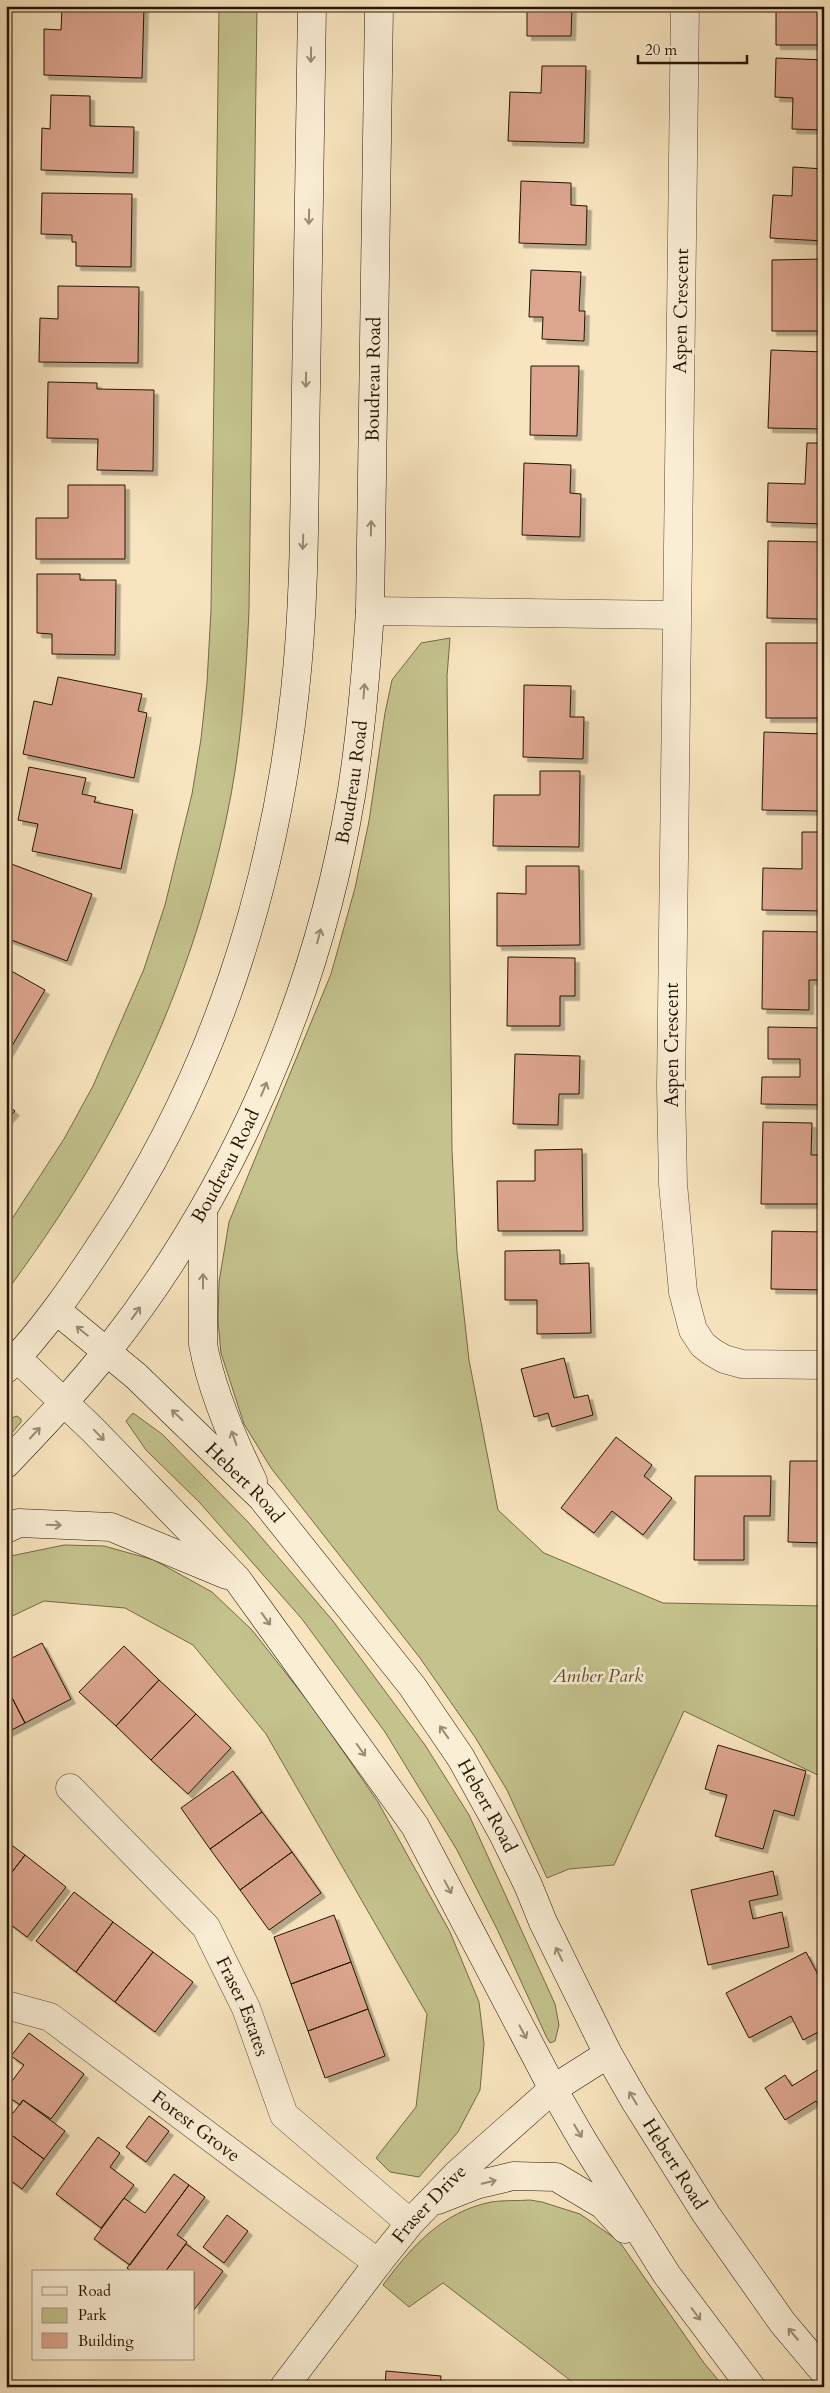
<svg xmlns="http://www.w3.org/2000/svg" width="830" height="2393" font-family="Cardo,serif">
<style>
.green{fill:#c4c28d;stroke:#746b46}
.building{fill:#dda690;stroke:#241400;filter:url(#shadow)}
.lines{fill:none;stroke-linecap:round;stroke-linejoin:round}
.street-casing{stroke:#594830;stroke-width:29}
.secondary-casing{stroke:#241400;stroke-width:29}
.street{stroke:#faeed5;stroke-width:28}
.secondary{stroke:#faeed5;stroke-width:28}
.oneway{stroke:#9a8c75}
.labels{text-anchor:middle;dominant-baseline:central;stroke-width:5;stroke-linejoin:round;paint-order:stroke}
.street-label{font-size:19px;fill:#241400;stroke:#faeed5}
.park-label{font-size:19px;font-style:italic;fill:#5c5131;stroke:#faeed5}
</style>
<defs>
<filter id="shadow"><feDropShadow dx="4.5" dy="4.5" stdDeviation="0" flood-color="#0004"/></filter>
</defs>
<rect width="100%" height="100%" fill="#f8e5bf"/>
<filter id="stains"><feTurbulence type="fractalNoise" baseFrequency=".004" numOctaves="4"/><feColorMatrix values="0 0 0 0 .2 0 0 0 0 .09 0 0 0 0 .02 0 0 0 .5 -.17"/></filter>
<radialGradient id="worn" r=".72"><stop offset=".6" stop-color="#630" stop-opacity="0"/><stop offset="1" stop-color="#630" stop-opacity=".3"/></radialGradient>
<!-- green -->
<path class="green" d="M 219,6 L 257,6 L 249,610 C 246,680 241,751 226,820 C 187,1000 115,1145 6,1292 L 6,1228 L 64,1139 L 93,1086 L 144,969 L 165,905 L 192,794 L 201,739 L 207,683 L 211,610 Z
M 450,638 L 447,676 L 452,1150 L 457,1252 L 469,1360 L 498,1510 L 544,1553 L 663,1603 L 824,1606 L 824,1778 L 684,1711 L 614,1865 L 569,1869 L 547,1878 L 507,1790 L 475,1737 L 420,1658 L 271,1468 L 244,1424 L 221,1353 L 218,1321 L 219,1282 L 229,1222 L 331,974 L 355,888 L 369,821 L 385,713 L 392,680 L 421,643 Z
M 133,1413 L 162,1434 L 249,1523 L 333,1621 L 425,1745 L 469,1815 L 555,2004 L 559,2025 L 555,2041 L 550,2043 L 546,2036 L 498,1931 L 457,1850 L 385,1732 L 302,1619 L 200,1503 L 146,1450 L 126,1421 Z
M 17,1416 L 21,1419 L 21,1422 L 6,1440 L 6,1420 Z
M 64,1545 L 104,1546 L 154,1560 L 212,1592 L 252,1630 L 314,1709 L 378,1802 L 450,1932 L 479,2002 L 484,2044 L 480,2090 L 458,2132 L 419,2177 L 390,2172 L 376,2158 L 416,2107 L 427,2014 L 266,1734 L 193,1645 L 125,1608 L 44,1601 L 6,1619 L 6,1557 Z
M 530,2200 L 542,2202 L 580,2214 L 619,2241 L 704,2363 L 724,2387 L 579,2387 L 443,2283 L 409,2307 L 383,2285 C 411,2247 442,2212 491,2202 C 503,2200 518,2201 530,2200 Z"/>
<!-- building -->
<path class="building" d="M 62,6 L 144,6 L 142,78 L 44,75 L 44,29 L 61,30 Z
M 527,6 L 572,6 L 571,36 L 527,36 Z
M 776,6 L 824,6 L 824,45 L 776,45 Z
M 776,58 L 824,60 L 824,130 L 792,129 L 793,98 L 775,97 Z
M 542,66 L 586,66 L 584,143 L 508,141 L 510,92 L 541,93 Z
M 51,95 L 90,96 L 90,126 L 134,127 L 133,173 L 41,170 L 42,128 L 50,129 Z
M 793,167 L 824,169 L 824,241 L 770,238 L 773,195 L 792,196 Z
M 521,181 L 571,183 L 571,205 L 587,206 L 586,245 L 519,243 Z
M 42,193 L 132,194 L 131,267 L 76,266 L 76,242 L 72,242 L 72,235 L 41,234 Z
M 824,259 L 824,331 L 772,331 L 772,260 Z
M 531,270 L 581,272 L 579,311 L 585,311 L 584,341 L 542,339 L 543,317 L 529,317 Z
M 58,286 L 139,287 L 138,363 L 39,362 L 40,318 L 58,319 Z
M 771,350 L 824,352 L 824,429 L 768,428 Z
M 531,366 L 579,366 L 577,436 L 530,435 Z
M 48,382 L 97,383 L 97,389 L 154,390 L 153,471 L 97,470 L 98,439 L 47,438 Z
M 807,443 L 824,443 L 824,524 L 767,522 L 768,483 L 805,484 Z
M 524,463 L 571,465 L 570,493 L 581,494 L 580,537 L 522,535 Z
M 68,485 L 125,485 L 125,559 L 36,559 L 36,518 L 68,518 Z
M 768,541 L 824,542 L 824,590 L 820,590 L 819,619 L 767,618 Z
M 37,574 L 80,574 L 80,580 L 116,580 L 115,655 L 52,654 L 52,634 L 37,633 Z
M 766,643 L 823,643 L 822,718 L 766,718 Z
M 58,677 L 142,694 L 138,711 L 147,713 L 134,778 L 23,754 L 34,701 L 52,705 Z
M 524,685 L 571,686 L 570,717 L 584,717 L 583,759 L 523,757 Z
M 764,732 L 824,734 L 824,782 L 820,782 L 819,811 L 762,810 Z
M 29,767 L 86,778 L 82,794 L 96,797 L 94,802 L 133,810 L 121,869 L 32,851 L 38,824 L 18,820 Z
M 540,771 L 580,771 L 579,847 L 493,846 L 494,795 L 540,795 Z
M 802,832 L 824,832 L 824,911 L 762,910 L 763,868 L 802,869 Z
M 6,862 L 92,894 L 67,961 L 6,938 L 6,927 L 10,916 L 7,915 L 9,908 L 6,907 Z
M 526,866 L 579,866 L 580,945 L 497,946 L 497,893 L 526,894 Z
M 763,931 L 824,932 L 824,980 L 809,980 L 809,1010 L 762,1009 Z
M 508,957 L 575,958 L 575,996 L 560,996 L 560,1026 L 507,1026 Z
M 6,968 L 45,990 L 6,1056 Z
M 768,1027 L 824,1028 L 824,1105 L 761,1104 L 762,1077 L 800,1077 L 800,1059 L 768,1059 Z
M 515,1054 L 580,1056 L 579,1094 L 559,1094 L 558,1125 L 513,1124 Z
M 6,1104 L 15,1111 L 6,1121 Z
M 763,1122 L 812,1123 L 811,1155 L 824,1155 L 824,1204 L 761,1204 Z
M 582,1149 L 583,1231 L 498,1231 L 497,1181 L 535,1181 L 535,1150 Z
M 772,1231 L 824,1232 L 824,1290 L 771,1289 Z
M 560,1250 L 560,1264 L 589,1263 L 591,1333 L 537,1334 L 537,1300 L 505,1300 L 505,1251 Z
M 564,1358 L 574,1398 L 588,1395 L 593,1415 L 552,1427 L 548,1413 L 534,1417 L 521,1369 Z
M 616,1437 L 652,1465 L 644,1476 L 672,1498 L 643,1535 L 612,1511 L 594,1533 L 561,1508 Z
M 790,1461 L 824,1461 L 824,1543 L 788,1542 Z
M 695,1476 L 771,1476 L 770,1516 L 744,1516 L 744,1560 L 694,1560 Z
M 42,1643 L 71,1699 L 25,1723 L 6,1686 L 6,1661 Z
M 124,1646 L 159,1680 L 116,1726 L 79,1692 Z
M 159,1680 L 196,1714 L 151,1760 L 116,1726 Z
M 6,1686 L 25,1723 L 6,1733 Z
M 196,1714 L 231,1748 L 188,1794 L 151,1760 Z
M 718,1745 L 806,1771 L 794,1816 L 774,1810 L 763,1849 L 715,1836 L 727,1795 L 705,1789 Z
M 233,1771 L 262,1812 L 210,1849 L 181,1808 Z
M 262,1812 L 292,1852 L 240,1890 L 210,1849 Z
M 6,1841 L 25,1855 L 6,1880 Z
M 292,1852 L 321,1893 L 269,1930 L 240,1890 Z
M 25,1855 L 66,1887 L 27,1937 L 6,1921 L 6,1880 Z
M 773,1871 L 778,1895 L 749,1901 L 753,1919 L 782,1912 L 789,1947 L 708,1965 L 691,1890 Z
M 74,1892 L 113,1922 L 76,1972 L 36,1941 Z
M 334,1915 L 351,1962 L 291,1984 L 274,1937 Z
M 113,1922 L 153,1952 L 115,2002 L 76,1972 Z
M 153,1952 L 193,1982 L 155,2032 L 115,2002 Z
M 806,1952 L 824,1986 L 824,2029 L 803,2040 L 791,2016 L 749,2038 L 726,1993 Z
M 351,1962 L 368,2009 L 308,2031 L 291,1984 Z
M 368,2009 L 385,2056 L 325,2078 L 308,2031 Z
M 29,2033 L 84,2074 L 51,2119 L 23,2100 L 20,2105 L 6,2095 L 6,2089 L 24,2065 L 11,2056 Z
M 824,2066 L 824,2112 L 816,2101 L 785,2120 L 765,2088 L 785,2075 L 792,2086 Z
M 23,2100 L 65,2131 L 44,2159 L 6,2131 L 6,2108 L 13,2113 Z
M 149,2116 L 169,2131 L 146,2162 L 126,2147 Z
M 6,2131 L 44,2159 L 22,2189 L 6,2177 Z
M 98,2137 L 120,2153 L 110,2167 L 134,2185 L 101,2228 L 56,2194 Z
M 174,2174 L 189,2185 L 130,2265 L 94,2239 L 124,2198 L 145,2213 Z
M 189,2185 L 205,2197 L 177,2235 L 187,2242 L 165,2272 L 132,2272 L 127,2268 Z
M 227,2215 L 248,2231 L 224,2263 L 203,2247 Z
M 186,2244 L 223,2271 L 194,2310 L 194,2272 L 165,2272 Z
M 386,2371 L 441,2376 L 440,2387 L 385,2387 Z
M 6,2380 L 23,2387 L 6,2387 Z"/>
<g class="lines">
<defs>
<g id="street">
<path d="M 685,6 L 671,1088 L 673,1184 L 683,1292 L 693,1330 L 703,1345 L 712,1352 L 724,1359 L 742,1364 L 824,1365"/>
<path d="M 370,611 L 676,615"/>
<path id="s1" d="M 70,1788 L 206,1927 L 246,2008 L 284,2115 L 410,2223"/>
<path id="s2" d="M 6,2005 L 50,2017 L 378,2263"/>
</g>
<g id="secondary">
<path d="M 203,1211 L 203,1344 C 211,1389 233,1440 253,1481"/>
<path id="s3" d="M 56,1310 L 136,1376 L 262,1498 L 412,1686 L 461,1758 L 503,1834 L 528,1885 L 543,1922 L 608,2054 L 635,2101 L 706,2214 L 782,2322 L 824,2372"/>
<path d="M 17,1358 L 92,1429 L 237,1579 L 415,1826 L 553,2089 L 583,2141 L 667,2275 L 751,2387"/>
<path d="M 6,1369 C 43,1331 73,1287 102,1243 C 213,1079 274,887 295,691 C 306,591 304,489 306,388 C 308,261 310,134 312,6"/>
<path id="s4" d="M 6,1464 C 41,1427 77,1390 108,1350 C 234,1190 317,997 351,796 C 361,735 366,673 370,611 L 379,6"/>
<path d="M 6,1529 L 19,1523 L 111,1527 L 227,1575"/>
<path d="M 438,2200 L 476,2185 L 513,2176 L 556,2177 L 603,2205 L 625,2229"/>
<path id="s5" d="M 284,2387 L 378,2263 L 410,2223 L 457,2174 L 553,2089 L 608,2054"/>
</g>
</defs>
<!-- street casing -->
<use href="#street" class="street-casing"/>
<!-- secondary casing -->
<use href="#secondary" class="secondary-casing"/>
<!-- street -->
<use href="#street" class="street"/>
<!-- secondary -->
<use href="#secondary" class="secondary"/>
</g>
<!-- one-way arrows -->
<defs><path id="oneway-shaft" d="M-6 0H5M1.5-3L5.5 0L1.5 3" fill="none" stroke-width="1.6" stroke-linecap="round" stroke-linejoin="round" transform="scale(1.25)"/></defs>
<g class="oneway">
<use href="#oneway-shaft" transform="translate(311 55) rotate(91)"/>
<use href="#oneway-shaft" transform="translate(309 217) rotate(91)"/>
<use href="#oneway-shaft" transform="translate(306 380) rotate(91)"/>
<use href="#oneway-shaft" transform="translate(371 528) rotate(-89)"/>
<use href="#oneway-shaft" transform="translate(303 542) rotate(92)"/>
<use href="#oneway-shaft" transform="translate(364 691) rotate(-86)"/>
<use href="#oneway-shaft" transform="translate(319 936) rotate(-75)"/>
<use href="#oneway-shaft" transform="translate(264 1089) rotate(-67)"/>
<use href="#oneway-shaft" transform="translate(203 1281) rotate(-90)"/>
<use href="#oneway-shaft" transform="translate(136 1313) rotate(-55)"/>
<use href="#oneway-shaft" transform="translate(82 1331) rotate(-141)"/>
<use href="#oneway-shaft" transform="translate(177 1415) rotate(-136)"/>
<use href="#oneway-shaft" transform="translate(35 1433) rotate(-47)"/>
<use href="#oneway-shaft" transform="translate(99 1435) rotate(46)"/>
<use href="#oneway-shaft" transform="translate(234 1438) rotate(-110)"/>
<use href="#oneway-shaft" transform="translate(54 1525) rotate(2)"/>
<use href="#oneway-shaft" transform="translate(266 1619) rotate(54)"/>
<use href="#oneway-shaft" transform="translate(444 1732) rotate(-125)"/>
<use href="#oneway-shaft" transform="translate(361 1750) rotate(54)"/>
<use href="#oneway-shaft" transform="translate(448 1887) rotate(62)"/>
<use href="#oneway-shaft" transform="translate(559 1954) rotate(-116)"/>
<use href="#oneway-shaft" transform="translate(523 2032) rotate(62)"/>
<use href="#oneway-shaft" transform="translate(633 2098) rotate(-121)"/>
<use href="#oneway-shaft" transform="translate(578 2131) rotate(59)"/>
<use href="#oneway-shaft" transform="translate(489 2182) rotate(-14)"/>
<use href="#oneway-shaft" transform="translate(696 2314) rotate(53)"/>
<use href="#oneway-shaft" transform="translate(793 2334) rotate(-130)"/>
</g>
<g class="labels">
<!-- street labels -->
<g class="street-label">
<text transform="translate(681 311) rotate(-89)">Aspen Crescent</text>
<text stroke="none"><textPath href="#s4" startOffset="1182">Boudreau Road</textPath></text>
<text stroke="none"><textPath href="#s4" startOffset="778">Boudreau Road</textPath></text>
<text transform="translate(672 1045) rotate(-90)">Aspen Crescent</text>
<text stroke="none"><textPath href="#s4" startOffset="372">Boudreau Road</textPath></text>
<text stroke="none"><textPath href="#s3" startOffset="256">Hebert Road</textPath></text>
<text stroke="none"><textPath href="#s3" startOffset="661">Hebert Road</textPath></text>
<text stroke="none"><textPath href="#s1" startOffset="282">Fraser Estates</textPath></text>
<text stroke="none"><textPath href="#s2" startOffset="228">Forest Grove</textPath></text>
<text stroke="none"><textPath href="#s3" startOffset="1066">Hebert Road</textPath></text>
<text stroke="none"><textPath href="#s5" startOffset="234">Fraser Drive</textPath></text>
</g>
<!-- park labels -->
<g class="park-label">
<text x="598" y="1676">Amber Park</text>
</g>
</g>
<!-- margin -->
<rect width="830" height="2393" fill="none" stroke="#f8e5bf" stroke-width="25"/>
<rect x="8" y="8" width="815" height="2378" fill="none" stroke="#241400" stroke-width="2.5"/>
<rect x="12" y="12" width="805" height="2368" fill="none" stroke="#241400"/>
<!-- legend -->
<rect x="32" y="2270" width="162" height="90" fill="#faeed5" stroke="#a49780"/>
<rect x="42" y="2287" width="25" height="8" fill="#faeed5" stroke="#a49780"/>
<text x="78" y="2296" font-size="15" fill="#241400">Road</text>
<rect x="42" y="2308" width="25" height="15" fill="#c4c28d" stroke="#a49780"/>
<text x="78" y="2320" font-size="15" fill="#241400">Park</text>
<rect x="42" y="2333" width="25" height="15" fill="#dda690" stroke="#a49780"/>
<text x="78" y="2346" font-size="15" fill="#241400">Building</text>
<!-- scale -->
<path d="M638 55v8h109v-8" fill="none" stroke="#241400" stroke-width="2.5"/>
<text x="645" y="55" font-size="15" fill="#241400" stroke="#faeed5" stroke-width="4" paint-order="stroke">20 m</text>
<rect width="100%" height="100%" filter="url(#stains)"/>
<rect width="100%" height="100%" fill="url(#worn)"/>
</svg>
